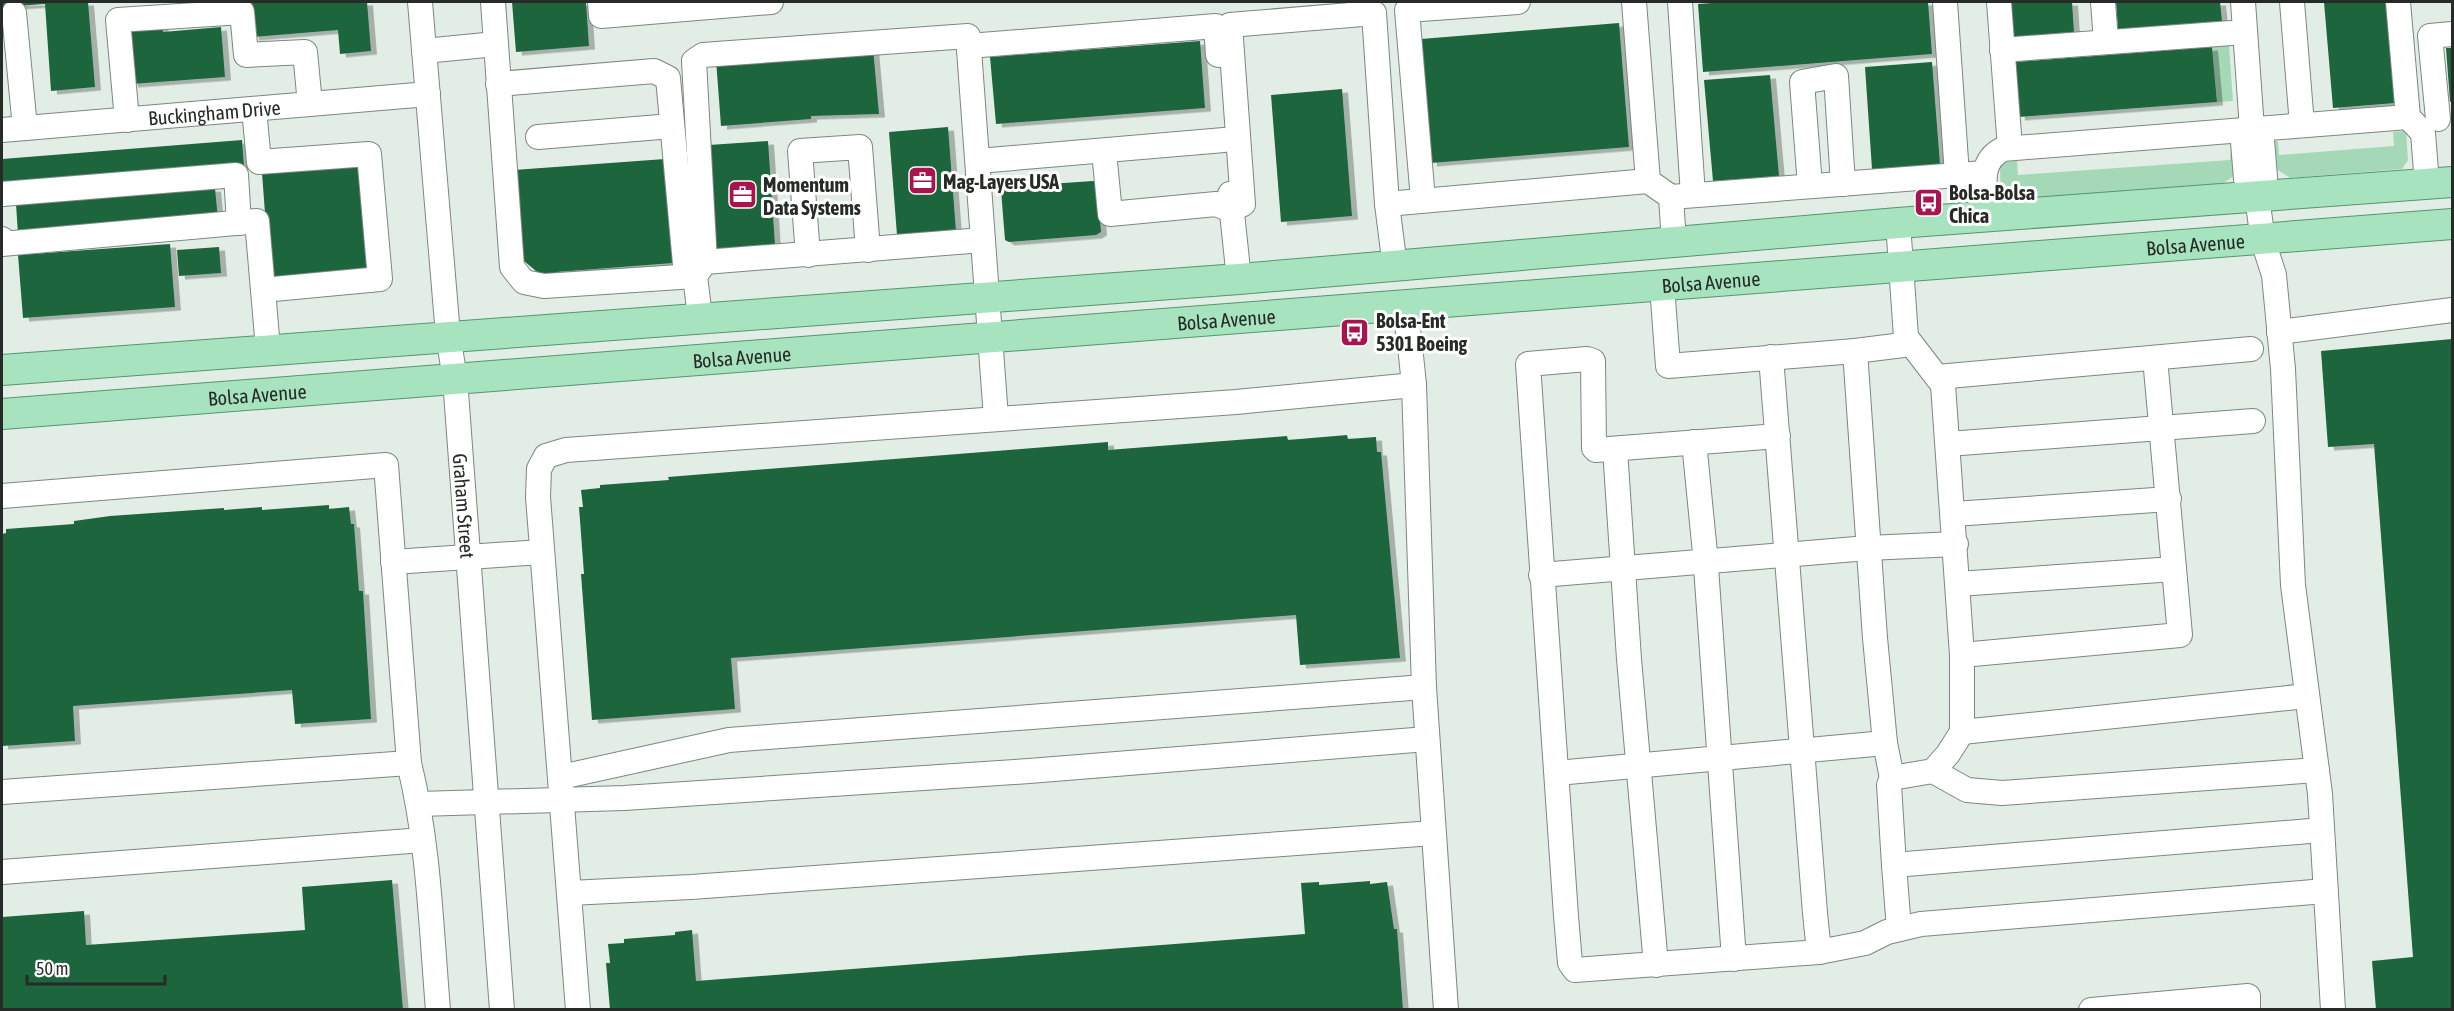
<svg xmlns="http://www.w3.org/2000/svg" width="2454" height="1011" font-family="'Asap Condensed',sans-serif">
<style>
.green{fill:#a5d8b6}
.building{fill:#1c653e;filter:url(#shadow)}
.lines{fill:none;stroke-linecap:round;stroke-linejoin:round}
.minor-casing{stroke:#7c877f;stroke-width:26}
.major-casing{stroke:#54966e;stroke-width:32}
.minor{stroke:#fff;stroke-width:24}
.major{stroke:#a7e3bf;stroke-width:30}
.labels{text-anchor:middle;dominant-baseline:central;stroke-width:6;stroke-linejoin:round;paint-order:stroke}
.street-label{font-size:20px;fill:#262b27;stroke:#fff}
.poi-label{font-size:20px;font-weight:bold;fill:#262b27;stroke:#fff;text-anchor:start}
</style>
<defs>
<filter id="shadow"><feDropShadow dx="6" dy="3.5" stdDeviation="0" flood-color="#0004"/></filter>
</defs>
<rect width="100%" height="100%" fill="#e2eee5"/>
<!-- green -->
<path class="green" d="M 2229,45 L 2233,101 L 2217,102 L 2212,47 Z
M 2406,131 L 2408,160 L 2402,169 L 2290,178 L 2275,168 L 2270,142 L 2278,141 L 2279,155 L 2394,146 L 2393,132 Z
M 2231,145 L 2233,145 L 2234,176 L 2222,184 L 2013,200 C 1997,197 2001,176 2000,162 L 2017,161 L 2018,175 L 2230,160 Z"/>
<!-- building -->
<path class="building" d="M 2,2 L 88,2 L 95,87 L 51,91 L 45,4 L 2,7 Z
M 250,2 L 367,2 L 371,51 L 340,54 L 338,30 L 253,37 Z
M 512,2 L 586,2 L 589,46 L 516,52 Z
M 1726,2 L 1928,2 L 1932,54 L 1703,72 L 1698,4 Z
M 2010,2 L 2072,2 L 2074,32 L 2013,37 Z
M 2116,2 L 2220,2 L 2222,21 L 2118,29 Z
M 2324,2 L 2386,2 L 2395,103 L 2333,108 Z
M 162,20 L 163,32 L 221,27 L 225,77 L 132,84 L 127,23 Z
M 1619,23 L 1629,147 L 1431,163 L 1421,39 Z
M 1200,41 L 1205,108 L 996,124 L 990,57 Z
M 2212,47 L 2217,102 L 2019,117 L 2015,62 Z
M 873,48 L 879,114 L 811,116 L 811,119 L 721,126 L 716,60 Z
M 2446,48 L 2452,48 L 2452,101 L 2450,102 Z
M 1932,62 L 1940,164 L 1872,169 L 1865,67 Z
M 1770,75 L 1779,176 L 1713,181 L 1704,80 Z
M 1342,89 L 1352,216 L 1281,222 L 1271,95 Z
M 948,127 L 956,231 L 897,235 L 889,132 Z
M 242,140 L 244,166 L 2,185 L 2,159 Z
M 768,141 L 775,245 L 716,249 L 709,145 Z
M 665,159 L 673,263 L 556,272 L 548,281 L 518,256 L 514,170 Z
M 360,165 L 368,272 L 270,280 L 262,173 Z
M 1093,181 L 1097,183 L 1101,232 L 1096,235 L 1009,242 L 1005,240 L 1001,190 L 1005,187 Z
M 215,188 L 218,219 L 18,234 L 16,204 Z
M 170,244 L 175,307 L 23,318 L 18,255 Z
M 219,247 L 221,273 L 179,276 L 177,250 Z
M 2452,339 L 2452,1010 L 2376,1010 L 2372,961 L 2413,957 L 2374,444 L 2328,447 L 2321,351 Z
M 1347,435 L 1348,439 L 1376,437 L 1377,452 L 1381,452 L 1400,658 L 1300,665 L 1296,615 L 731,658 L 735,709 L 592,720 L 581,574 L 584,574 L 579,507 L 583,507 L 581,490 L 600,488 L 600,485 L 669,480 L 668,477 L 1108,442 L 1108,450 L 1287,436 L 1288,440 Z
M 329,505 L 329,509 L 349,507 L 351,524 L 354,524 L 359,591 L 363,591 L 371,719 L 295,724 L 292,690 L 73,706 L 75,741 L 2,746 L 2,534 L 6,533 L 6,529 L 74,524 L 74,521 L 110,516 L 224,508 L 224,510 L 262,507 L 262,510 Z
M 392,880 L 403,1010 L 2,1010 L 2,917 L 84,911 L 86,945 L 305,930 L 302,887 Z
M 1370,881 L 1370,884 L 1387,882 L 1394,929 L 1397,929 L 1403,1010 L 610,1010 L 606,963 L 610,963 L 608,944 L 624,943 L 624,939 L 675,935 L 675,932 L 692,930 L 696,981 L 1305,934 L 1301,883 L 1319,882 L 1319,885 Z"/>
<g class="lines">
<defs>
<g id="minor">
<path id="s1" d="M 420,2 L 448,335 L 455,379 L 502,1010"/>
<path d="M 493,2 L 512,267 L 524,282 L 544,286 L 695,276"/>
<path d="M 600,2 L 601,16 L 771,2"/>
<path d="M 1634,2 L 1648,181"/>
<path d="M 1680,2 L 1693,195"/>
<path d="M 1945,2 L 1957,175"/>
<path d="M 1999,2 L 2010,148"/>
<path d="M 2103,2 L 2106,42"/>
<path d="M 2243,2 L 2252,129"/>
<path d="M 2292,2 L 2302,125"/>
<path d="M 2398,2 L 2408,117 L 2423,133 L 2427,184"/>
<path d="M 14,13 L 25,128"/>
<path d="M 969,46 L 1216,26 L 1218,55"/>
<path d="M 2002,50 L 2245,32"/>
<path d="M 424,51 L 496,44"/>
<path d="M 498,84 L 654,71 L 668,78 L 685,264 L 695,276"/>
<path d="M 254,109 L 259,162 L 369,154 L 380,279 L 263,290 L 268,349"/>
<path d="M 2438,119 L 2430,36 L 2452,34"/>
<path d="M 127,120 L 118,20 L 242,12 L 246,55 L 305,52 L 310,104"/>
<path id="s2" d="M 2,130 L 428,94"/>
<path d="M 2242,130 L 2246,179 L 2257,197 L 2263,241 L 2274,275 L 2283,369 L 2293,585 L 2320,794 L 2333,1010"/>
<path d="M 538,137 L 672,126"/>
<path d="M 1104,151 L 1110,214 L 1216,204 L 1231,210 L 1243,204 L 1230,25 L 1374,13 L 1387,204 L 1395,267"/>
<path d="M 978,161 L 1224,140"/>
<path d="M 1810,186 L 1802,82 L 1836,76 L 1843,184"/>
<path d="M 2,194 L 236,175 L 239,223"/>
<path d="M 1230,194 L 1239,279"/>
<path d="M 1671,197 L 1984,173"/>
<path d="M 2257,197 L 2265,177 L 2261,128"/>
<path d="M 1423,200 L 1407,10 L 1518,2"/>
<path d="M 1387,204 L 1648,181 L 1671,197 L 1674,243"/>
<path d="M 1988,216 C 1986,192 1976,162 2003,149 L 2408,117"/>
<path d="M 1898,223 L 1906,337 L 1943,385 L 1962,655"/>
<path d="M 2,239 L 2,244 L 257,221 L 263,290"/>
<path d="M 808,255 L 800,151 L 860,147 L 868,250"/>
<path d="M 705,262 L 983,240"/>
<path d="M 1662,286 L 1668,366 L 1855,351"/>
<path d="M 1403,305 L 1409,336 L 1414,385 L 1424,687 L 1446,1010"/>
<path d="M 700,317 L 695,276 L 705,262 L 694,61 L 703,55 L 968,36 L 996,418"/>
<path d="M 2279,332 L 2452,310"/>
<path d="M 1771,357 C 1787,543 1801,728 1815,913 L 1819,952 L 1575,970 L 1570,963 L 1566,916 L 1528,364 L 1587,359 L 1593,361 L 1594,448 L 1596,450 L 1778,436"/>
<path d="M 2155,358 L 2180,635 L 1962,655 L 1962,732 L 1948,754 L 1933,771 L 1892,778 L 1889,785 L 1894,865 L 2322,830"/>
<path d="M 1937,377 L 2251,349"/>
<path d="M 1694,442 L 1705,553 L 1734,959"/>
<path d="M 1948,444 L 2253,421"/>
<path d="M 1615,449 L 1629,659 L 1656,965"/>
<path d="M 2,496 L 386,465 L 409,763 C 429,844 431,927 438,1010"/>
<path d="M 1954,514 L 2169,499"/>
<path d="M 393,562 L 542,552"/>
<path d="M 1541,575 L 1868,548 L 1956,544"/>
<path d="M 1958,584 L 2174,569"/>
<path d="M 1962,732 L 2307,696"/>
<path d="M 1933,771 L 1967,790 L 2002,793 L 2317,770"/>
<path d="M 1557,773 L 1885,743"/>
<path d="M 561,777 L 729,740 L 1424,687"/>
<path d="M 1892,778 L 1885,743 L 1875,638 L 1855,351 L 1911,344"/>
<path d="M 2,792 L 409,763"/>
<path d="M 419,804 L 624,798 L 1029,771 L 1427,739"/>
<path d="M 1894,865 L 1899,929"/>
<path d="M 2,872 L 423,840"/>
<path d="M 570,893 L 691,887 L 1433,833"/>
<path d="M 1819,952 L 1865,943 L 1887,932 L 1921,924 L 2325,891"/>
<path d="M 578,1010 L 538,497 L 539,469 L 546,456 L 566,450 L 1236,402 L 1414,385"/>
<path d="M 2091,1010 L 2248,996 L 2248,1010"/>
</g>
<g id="major">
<path d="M 2,370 L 1239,279 L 1898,223 L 2452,182"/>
<path id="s3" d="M 2,414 L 2452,224"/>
</g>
</defs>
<!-- minor casing -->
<use href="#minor" class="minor-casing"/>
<!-- major casing -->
<use href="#major" class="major-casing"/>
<!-- minor -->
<use href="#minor" class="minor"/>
<!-- major -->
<use href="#major" class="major"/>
</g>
<!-- icons -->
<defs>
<symbol id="office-square" viewBox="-11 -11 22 22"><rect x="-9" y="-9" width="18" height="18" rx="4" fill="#a8154e" stroke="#fff"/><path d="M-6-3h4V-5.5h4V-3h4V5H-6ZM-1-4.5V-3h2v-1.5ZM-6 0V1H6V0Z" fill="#fff"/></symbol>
<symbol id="bus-square" viewBox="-11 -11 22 22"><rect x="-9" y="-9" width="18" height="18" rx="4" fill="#a8154e" stroke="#fff"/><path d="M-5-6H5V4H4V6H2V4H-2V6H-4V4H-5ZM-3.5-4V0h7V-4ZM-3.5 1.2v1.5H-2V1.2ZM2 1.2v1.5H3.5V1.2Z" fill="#fff"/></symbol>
</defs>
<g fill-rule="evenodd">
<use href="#office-square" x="906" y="164" width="33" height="33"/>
<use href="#office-square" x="726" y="178" width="33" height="33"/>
<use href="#bus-square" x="1912" y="186" width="33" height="33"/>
<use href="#bus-square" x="1338" y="316" width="33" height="33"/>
</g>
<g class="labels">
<!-- street labels -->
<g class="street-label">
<text stroke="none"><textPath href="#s2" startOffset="213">Buckingham Drive</textPath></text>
<text stroke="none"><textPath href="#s3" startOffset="2200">Bolsa Avenue</textPath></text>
<text stroke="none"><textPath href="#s3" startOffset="1714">Bolsa Avenue</textPath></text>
<text stroke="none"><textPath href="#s3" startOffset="1228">Bolsa Avenue</textPath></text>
<text stroke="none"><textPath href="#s3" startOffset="742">Bolsa Avenue</textPath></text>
<text stroke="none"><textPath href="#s3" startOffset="256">Bolsa Avenue</textPath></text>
<text stroke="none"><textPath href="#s1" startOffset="506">Graham Street</textPath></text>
</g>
<!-- poi labels -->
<g class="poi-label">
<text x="943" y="181">Mag-Layers USA</text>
<text x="763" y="184">Momentum<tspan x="763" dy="23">Data Systems</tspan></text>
<text x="1949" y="192">Bolsa-Bolsa<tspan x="1949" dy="23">Chica</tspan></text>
<text x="1376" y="320">Bolsa-Ent<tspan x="1376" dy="23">5301 Boeing</tspan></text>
</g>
</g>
<!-- border -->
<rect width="2454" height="1011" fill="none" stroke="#262b27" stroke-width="6"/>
<!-- scale -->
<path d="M27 975v9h138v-9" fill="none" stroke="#262b27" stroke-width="3"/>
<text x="36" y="975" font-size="18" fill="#262b27" stroke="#ffffff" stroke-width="4.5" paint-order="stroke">50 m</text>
</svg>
